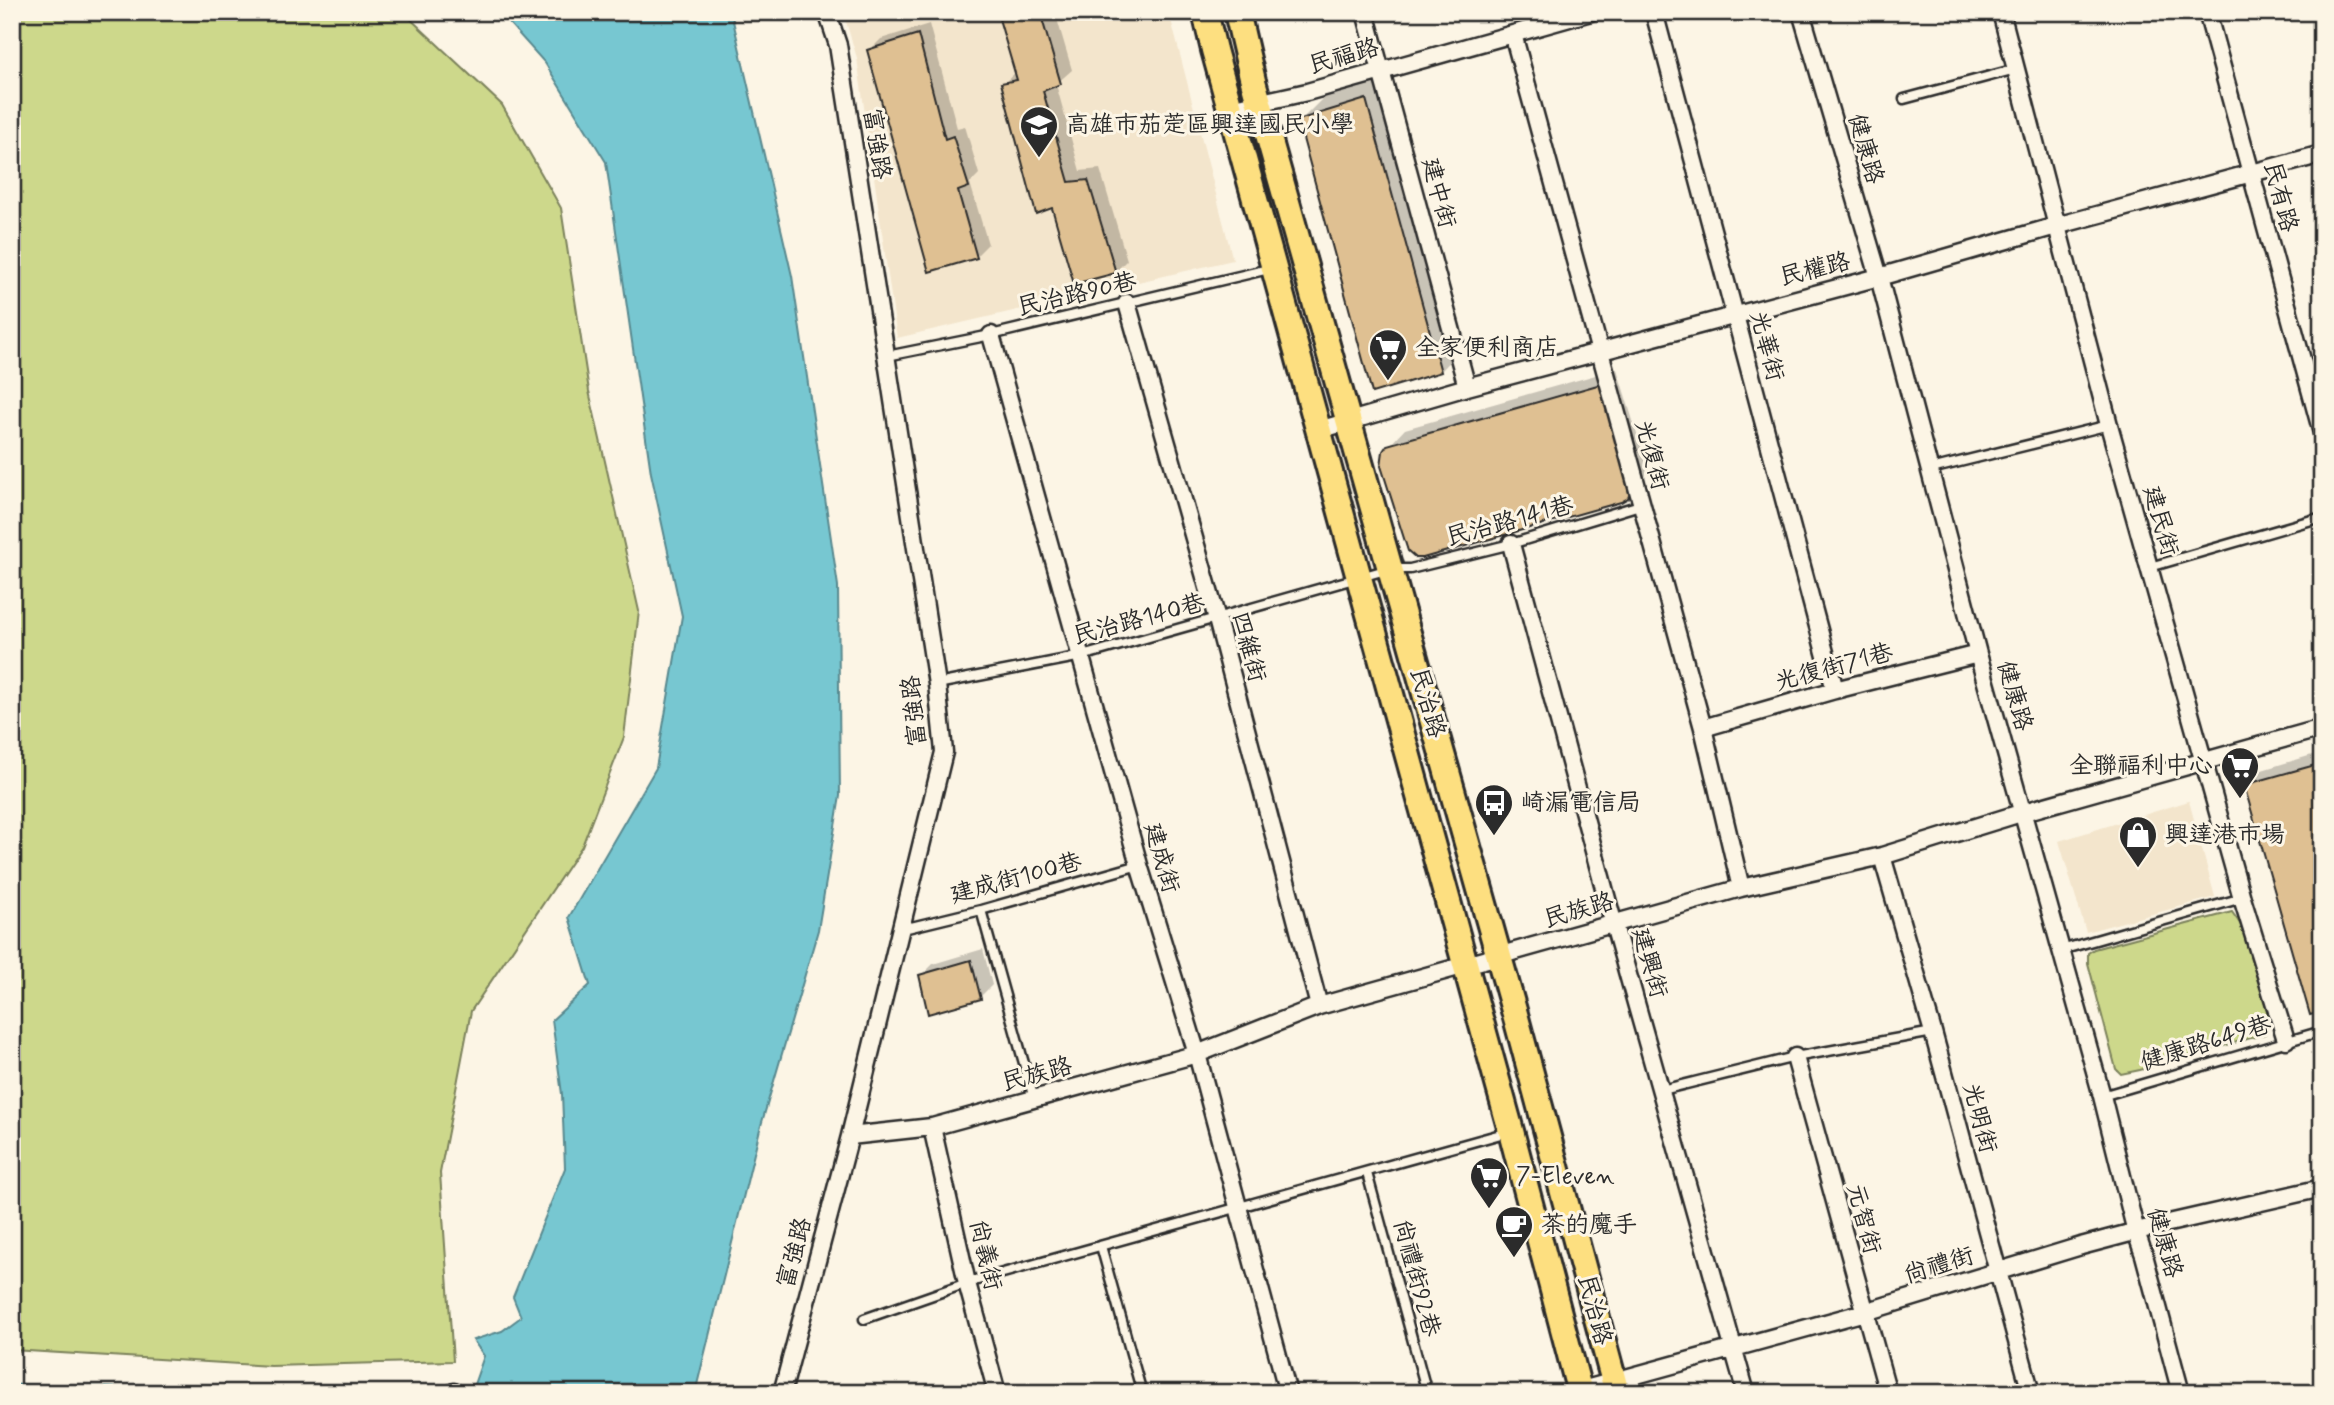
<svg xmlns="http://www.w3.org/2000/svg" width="2334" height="1405" font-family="Mynerve,'LXGW WenKai TC',sans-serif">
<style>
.built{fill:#f3e5cc}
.green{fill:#cdd88b;stroke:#7c825b;stroke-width:2}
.water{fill:#77c7d1;stroke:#59898f;stroke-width:2}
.shadow{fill:#0003}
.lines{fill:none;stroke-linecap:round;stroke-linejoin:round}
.stream{stroke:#59898f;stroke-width:5}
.building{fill:#dfc092;stroke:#2b2b2b;stroke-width:2}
.lane-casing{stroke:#2b2b2b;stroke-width:13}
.street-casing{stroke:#2b2b2b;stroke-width:21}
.primary-casing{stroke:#2b2b2b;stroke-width:30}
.lane{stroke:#fcf5e5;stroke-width:8}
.street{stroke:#fcf5e5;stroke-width:16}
.primary{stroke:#fddf80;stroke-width:24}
.labels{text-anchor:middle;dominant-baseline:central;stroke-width:6;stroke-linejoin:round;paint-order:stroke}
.street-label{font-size:24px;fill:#2b2b2b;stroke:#fcf5e5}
.poi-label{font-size:24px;fill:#2b2b2b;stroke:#fcf5e5;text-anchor:start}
</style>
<rect width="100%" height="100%" fill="#fcf5e5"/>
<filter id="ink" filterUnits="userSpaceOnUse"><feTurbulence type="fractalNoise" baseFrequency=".0143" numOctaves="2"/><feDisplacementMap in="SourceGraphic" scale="14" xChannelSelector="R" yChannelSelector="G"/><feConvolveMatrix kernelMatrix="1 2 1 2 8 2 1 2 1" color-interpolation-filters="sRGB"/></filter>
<g filter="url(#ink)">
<!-- built -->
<path class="built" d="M 843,12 L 1169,12 L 1233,260 L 897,338 L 857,58 Z
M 2189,801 L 2215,897 L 2086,932 L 2059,841 Z"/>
<!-- green -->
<path class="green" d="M 12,12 L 403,12 L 502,105 L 561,208 L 589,391 L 639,611 L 624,737 L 582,846 L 471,1011 L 440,1173 L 453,1361 L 271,1366 L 12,1350 Z
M 2232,912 L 2243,928 L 2268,1013 L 2268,1025 L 2265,1034 L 2140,1070 L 2121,1074 L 2116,1069 L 2088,963 L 2088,953 L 2094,949 Z"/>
<!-- water -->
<path class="water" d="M 499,12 L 731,12 L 792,276 L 838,586 L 840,796 L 818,930 L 760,1129 L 695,1393 L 471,1393 L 484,1356 L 473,1340 L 502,1331 L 521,1317 L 513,1297 L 565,1168 L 562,1094 L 552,1020 L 590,985 L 569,917 L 656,768 L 682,616 L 651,473 L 606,162 L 545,63 Z"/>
<!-- shadow -->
<path class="shadow" d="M 999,12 L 1055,12 L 1072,70 L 1056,84 L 1080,171 L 1100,169 L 1127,260 L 1115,272 L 1003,84 L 1016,72 Z
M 929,24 L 957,128 L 965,126 L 979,174 L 970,183 L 988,244 L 976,256 L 869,51 L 881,39 Z
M 1390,76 L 1464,347 L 1441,371 L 1300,121 L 1324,97 Z
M 1617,369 L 1648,469 L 1644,480 L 1627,496 L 1389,446 L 1405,429 Z
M 2322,752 L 2322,1010 L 2246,786 L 2262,770 Z
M 983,949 L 992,985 L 980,997 L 921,976 L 933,964 Z"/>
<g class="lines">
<!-- stream -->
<path class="stream" d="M 12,1386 L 231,1393"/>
</g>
<!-- building -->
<path class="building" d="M 997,12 L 1040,12 L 1061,84 L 1043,91 L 1069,182 L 1088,180 L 1116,273 L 1074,284 L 1052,208 L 1036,214 L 1001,83 L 1017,80 Z
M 918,34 L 945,139 L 953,136 L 969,187 L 958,191 L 977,258 L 929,272 L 867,50 Z
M 1366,99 L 1441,372 L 1372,393 L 1298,120 Z
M 1601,384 L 1633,486 L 1628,498 L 1621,502 L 1423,558 L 1416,558 L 1408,551 L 1381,466 L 1383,451 L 1387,445 Z
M 2322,763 L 2322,1012 L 2310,1015 L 2244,785 Z
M 971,960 L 981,999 L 928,1014 L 919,975 Z"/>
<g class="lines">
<defs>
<path id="lane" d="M 1904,99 L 2016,69
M 887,356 L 991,335 L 1273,268
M 1931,469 L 2109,425
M 2150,567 L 2322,517
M 937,684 L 1082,656 L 1389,569 L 1410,569 L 1511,544 L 1640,505
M 981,910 L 1034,1099
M 903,929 L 981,910 L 1139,865
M 2061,950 L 2242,898
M 1662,1090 L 1795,1057 L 1933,1032
M 2102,1096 L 2322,1031
M 1367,1173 L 1427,1393
M 1101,1246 L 1142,1393
M 864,1319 L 967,1283 L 1508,1132"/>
<path id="street" d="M 1365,12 L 1467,387
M 1654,12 L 1835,690
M 1801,12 L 1879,277 L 1978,654 L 2102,1096 L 2136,1232 L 2144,1255 L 2181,1393
M 2001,12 L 2109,425 L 2242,898 L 2286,1040
M 2207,12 L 2322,433
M 1513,34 L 1703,728 L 1741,888
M 1230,109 L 1307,92 L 1591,12
M 1127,303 L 1217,619 L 1319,1006
M 991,335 L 1139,865 L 1197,1054 L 1288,1393
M 1319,430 L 1467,387 L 1879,277 L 2056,226 L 2322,154
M 1511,544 L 1614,925 L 1746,1393
M 1703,728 L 1835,690 L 1978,654
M 1882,856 L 1933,1032 L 2031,1393
M 1795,1057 L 1888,1393
M 932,1127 L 967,1283 L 997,1393
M 850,1136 L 932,1127 L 1197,1054 L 1319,1006 L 1741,888 L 1882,856 L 2024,812 L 2322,728
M 454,1393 L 454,1392
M 782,1393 L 850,1136 L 944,752 L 937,684 L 838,45 L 827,12
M 1571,1393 L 1865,1312 L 2081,1246 L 2160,1225 L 2322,1188"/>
<path id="primary" d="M 1205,12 L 1214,50 L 1511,1131 L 1580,1393
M 1237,12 L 1253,81 L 1515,1014 L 1617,1393"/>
</defs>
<!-- lane casing -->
<use href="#lane" class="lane-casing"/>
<!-- street casing -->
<use href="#street" class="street-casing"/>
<!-- primary casing -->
<use href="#primary" class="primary-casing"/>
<!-- lane -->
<use href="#lane" class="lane"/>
<!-- street -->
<use href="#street" class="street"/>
<!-- primary -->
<use href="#primary" class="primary"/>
</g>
</g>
<!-- icons -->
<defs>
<symbol id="school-pin" viewBox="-11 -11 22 30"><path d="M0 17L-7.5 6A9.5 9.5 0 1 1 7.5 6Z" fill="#2b2b2b" stroke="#fcf5e5"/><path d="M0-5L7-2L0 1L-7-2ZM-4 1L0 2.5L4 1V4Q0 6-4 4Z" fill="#fff"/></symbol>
<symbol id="supermarket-pin" viewBox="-11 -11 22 30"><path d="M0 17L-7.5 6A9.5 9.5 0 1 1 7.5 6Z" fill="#2b2b2b" stroke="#fcf5e5"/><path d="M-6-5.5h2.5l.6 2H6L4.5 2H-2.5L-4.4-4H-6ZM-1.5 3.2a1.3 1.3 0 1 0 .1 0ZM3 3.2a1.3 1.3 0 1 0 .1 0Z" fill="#fff"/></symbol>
<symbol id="bus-pin" viewBox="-11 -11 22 30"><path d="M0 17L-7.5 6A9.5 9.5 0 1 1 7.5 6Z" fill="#2b2b2b" stroke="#fcf5e5"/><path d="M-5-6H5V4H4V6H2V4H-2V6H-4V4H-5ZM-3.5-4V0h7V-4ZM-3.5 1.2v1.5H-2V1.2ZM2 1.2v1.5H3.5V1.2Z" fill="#fff"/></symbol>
<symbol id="shop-pin" viewBox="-11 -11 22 30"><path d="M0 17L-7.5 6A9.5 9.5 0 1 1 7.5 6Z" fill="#2b2b2b" stroke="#fcf5e5"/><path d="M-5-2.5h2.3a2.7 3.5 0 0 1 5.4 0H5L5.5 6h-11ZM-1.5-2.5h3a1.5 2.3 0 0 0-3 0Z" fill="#fff"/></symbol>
<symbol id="cafe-pin" viewBox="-11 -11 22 30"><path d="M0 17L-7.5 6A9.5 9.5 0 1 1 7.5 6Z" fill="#2b2b2b" stroke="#fcf5e5"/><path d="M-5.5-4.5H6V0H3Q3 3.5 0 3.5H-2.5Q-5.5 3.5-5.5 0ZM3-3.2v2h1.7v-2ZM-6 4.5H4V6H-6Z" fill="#fff"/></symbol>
</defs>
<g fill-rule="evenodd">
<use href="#school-pin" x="1017" y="103" width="44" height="60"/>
<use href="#supermarket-pin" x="1366" y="326" width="44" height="60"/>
<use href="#supermarket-pin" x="2218" y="744" width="44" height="60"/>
<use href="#bus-pin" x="1472" y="781" width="44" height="60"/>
<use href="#shop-pin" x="2116" y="813" width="44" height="60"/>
<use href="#supermarket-pin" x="1467" y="1154" width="44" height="60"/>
<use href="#cafe-pin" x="1492" y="1203" width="44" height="60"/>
</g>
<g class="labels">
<!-- street labels -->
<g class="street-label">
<text transform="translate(1344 57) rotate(-16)">民福路</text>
<text transform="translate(876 144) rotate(81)">富強路</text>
<text transform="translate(1865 149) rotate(74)">健康路</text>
<text transform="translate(1438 193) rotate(75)">建中街</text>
<text transform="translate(2280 197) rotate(75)">民有路</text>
<text transform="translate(1815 270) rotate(-14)">民權路</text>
<text transform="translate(1077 295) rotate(-13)">民治路90巷</text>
<text transform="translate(1766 346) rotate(75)">光華街</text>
<text transform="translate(1651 455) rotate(75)">光復街</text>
<text transform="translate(2160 521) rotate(74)">建民街</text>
<text transform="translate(1510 522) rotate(-15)">民治路141巷</text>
<text transform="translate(1139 620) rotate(-15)">民治路140巷</text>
<text transform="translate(1248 647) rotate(75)">四維街</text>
<text transform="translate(1834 668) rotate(-15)">光復街71巷</text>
<text transform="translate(2014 696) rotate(74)">健康路</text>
<text transform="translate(1427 703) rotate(74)">民治路</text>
<text transform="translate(915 711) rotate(-96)">富強路</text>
<text transform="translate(1161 858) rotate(74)">建成街</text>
<text transform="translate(1016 879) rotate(-15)">建成街100巷</text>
<text transform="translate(1579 911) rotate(-16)">民族路</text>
<text transform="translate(1649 963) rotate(74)">建興街</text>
<text transform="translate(2206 1044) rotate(-17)">健康路649巷</text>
<text transform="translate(1037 1075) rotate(-15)">民族路</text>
<text transform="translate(1979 1118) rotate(75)">光明街</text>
<text transform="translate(1863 1219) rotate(75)">元智街</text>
<text transform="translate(2164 1243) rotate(74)">健康路</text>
<text transform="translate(795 1253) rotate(-75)">富強路</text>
<text transform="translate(985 1255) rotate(77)">尚義街</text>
<text transform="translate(1939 1266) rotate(-17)">尚禮街</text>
<text transform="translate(1416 1278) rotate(75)">尚禮街92巷</text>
<text transform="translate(1594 1310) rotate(75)">民治路</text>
</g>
<!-- poi labels -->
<g class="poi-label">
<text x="1066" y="125">高雄市茄萣區興達國民小學</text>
<text x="1415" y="348">全家便利商店</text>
<text x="2213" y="766" text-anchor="end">全聯福利中心</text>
<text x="1521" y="803">崎漏電信局</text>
<text x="2165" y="835">興達港市場</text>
<text x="1516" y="1176">7-Eleven</text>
<text x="1541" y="1225">茶的魔手</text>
</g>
</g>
<!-- margin -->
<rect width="2334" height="1405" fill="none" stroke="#fcf5e5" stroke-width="42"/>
<rect x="21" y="21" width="2292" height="1363" fill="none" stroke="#2b2b2b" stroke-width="2.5" filter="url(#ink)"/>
</svg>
